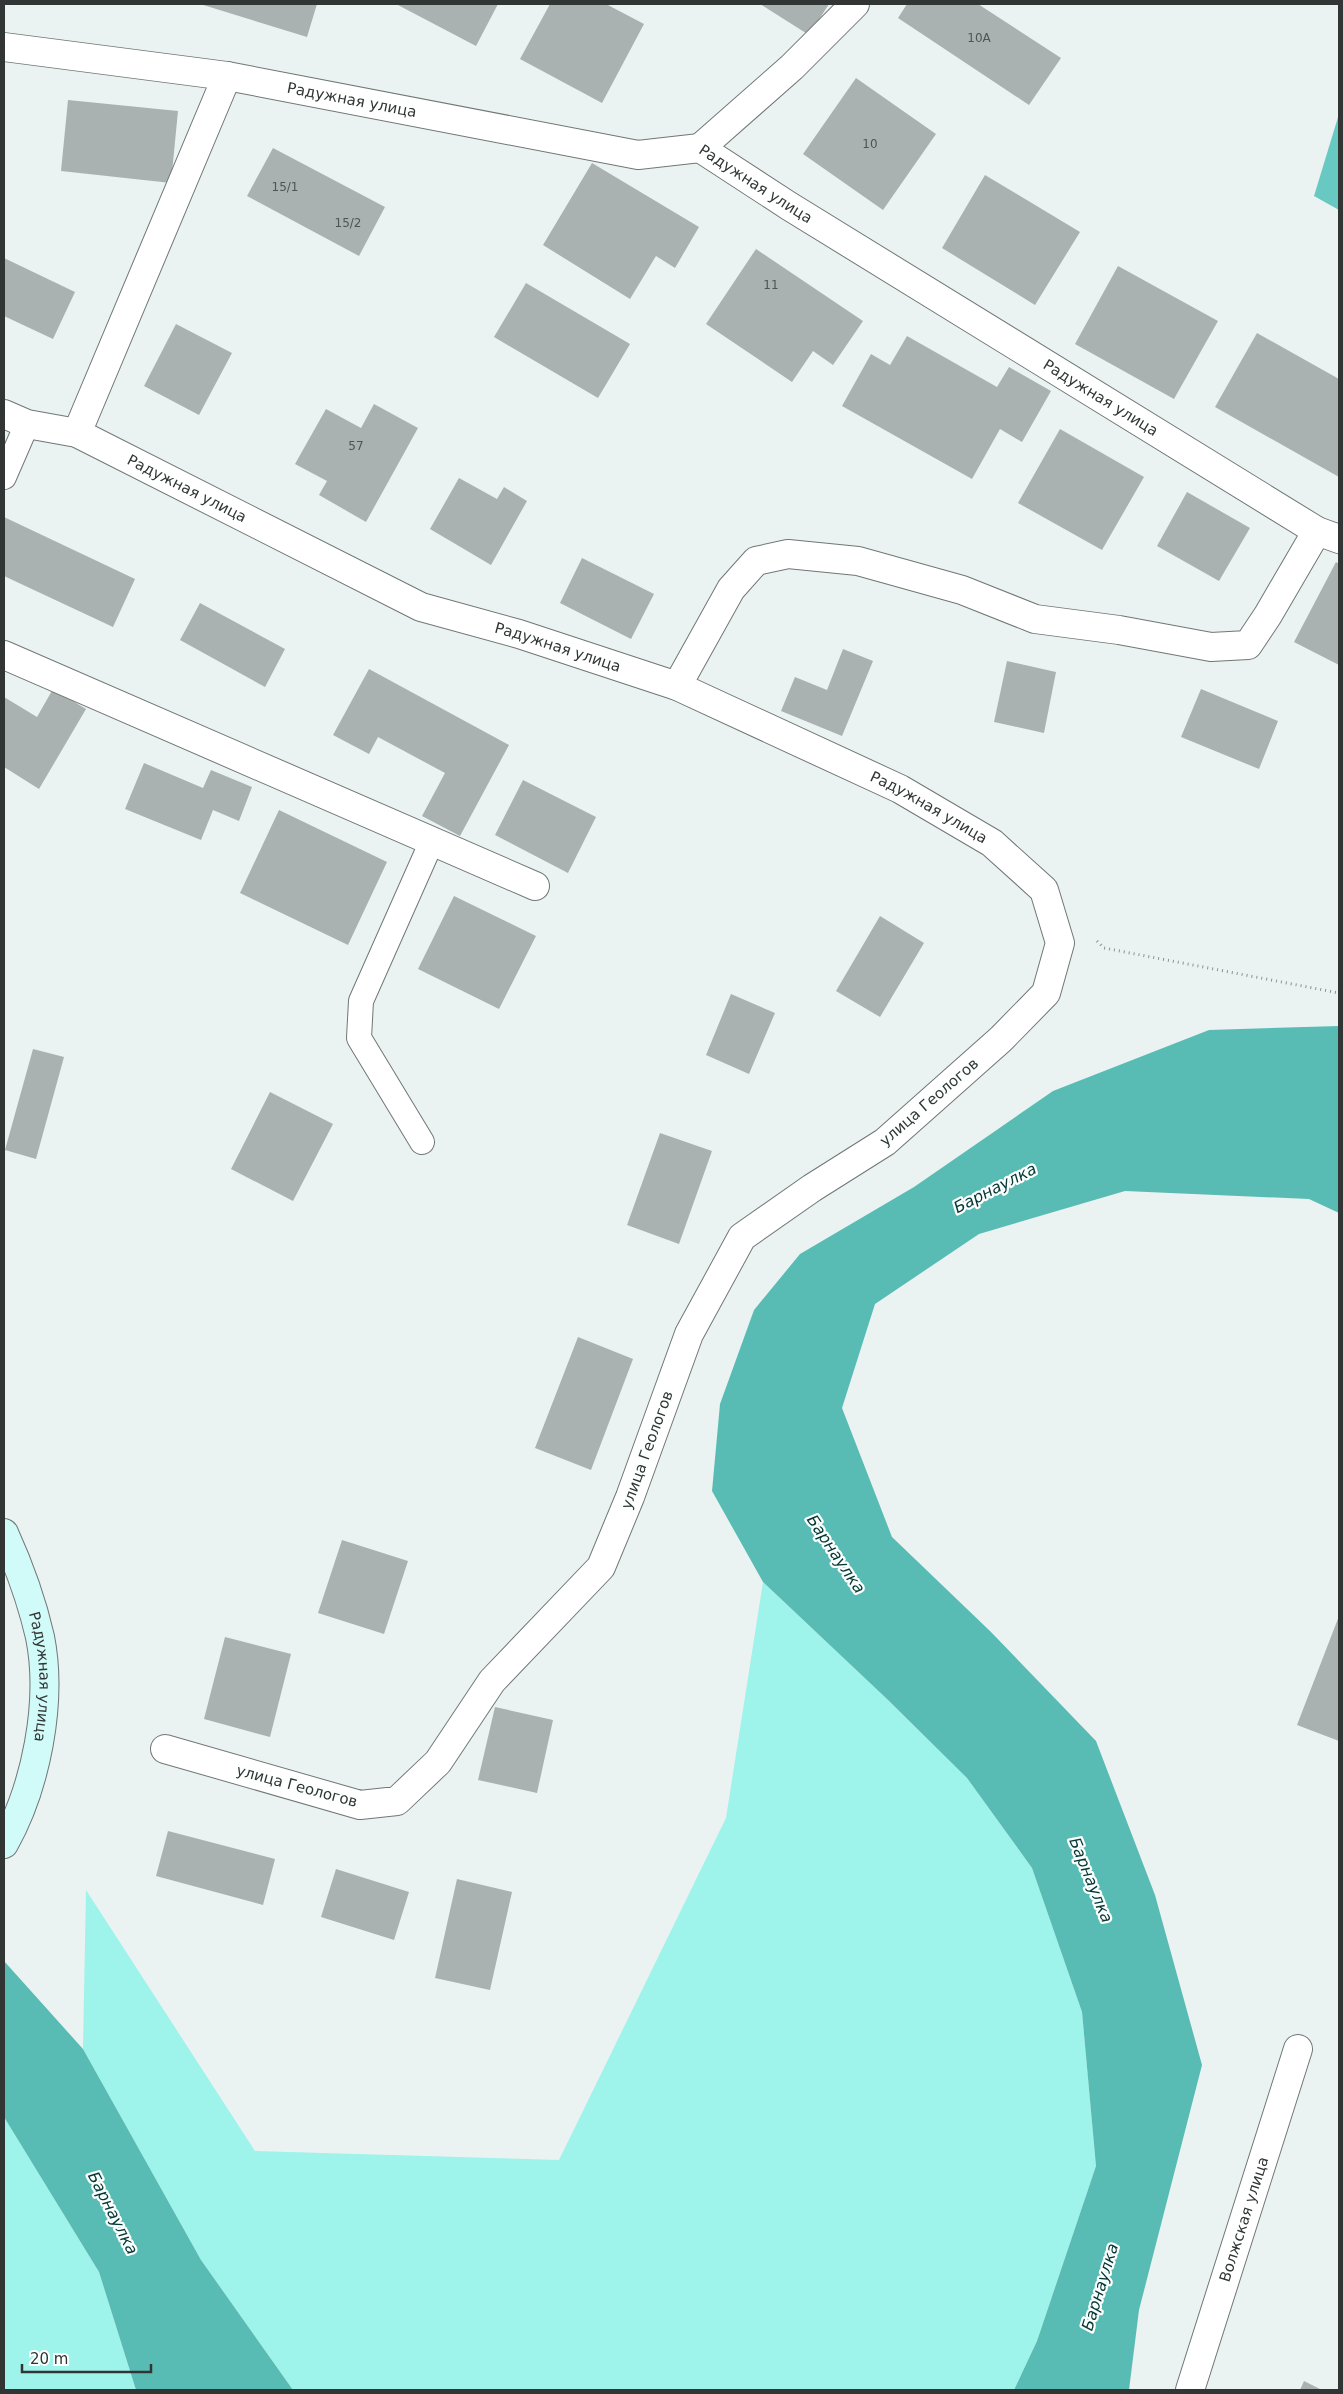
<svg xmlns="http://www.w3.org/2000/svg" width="1343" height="2394" font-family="'DejaVu Sans',sans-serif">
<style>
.green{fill:#9ef3eb}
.forest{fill:#67c9c1}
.water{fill:#59bcb4}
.building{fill:#aab2b1}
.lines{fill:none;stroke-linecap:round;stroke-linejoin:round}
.service-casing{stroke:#707776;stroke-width:26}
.minor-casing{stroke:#707776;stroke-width:30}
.secondary-casing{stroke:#707776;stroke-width:30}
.path{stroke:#8b9291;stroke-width:3;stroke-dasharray:1 4;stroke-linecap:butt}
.service{stroke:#fff;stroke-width:24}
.minor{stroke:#fff;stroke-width:28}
.secondary{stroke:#d1fbf8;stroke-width:28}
.labels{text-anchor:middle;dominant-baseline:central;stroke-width:4.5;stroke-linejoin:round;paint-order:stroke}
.number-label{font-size:12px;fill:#4f5453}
.street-label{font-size:15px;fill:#313534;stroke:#fbfffe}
.water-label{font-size:16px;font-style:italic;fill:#043633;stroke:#fbfffe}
</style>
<rect width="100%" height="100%" fill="#eaf3f2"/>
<!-- green -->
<path class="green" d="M 763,1582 L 887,1699 L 967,1778 L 1032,1868 L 1082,2012 L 1096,2166 L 1037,2341 L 1014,2390 L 293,2390 L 201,2260 L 83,2049 L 86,1890 L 255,2151 L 559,2160 L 726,1818 Z
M 4,2117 L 99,2272 L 136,2390 L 4,2390 Z"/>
<!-- forest -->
<path class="forest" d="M 1339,114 L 1339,210 L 1314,196 Z"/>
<!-- water -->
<path class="water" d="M 1339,1026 L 1339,1213 L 1309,1199 L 1125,1191 L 979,1234 L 875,1304 L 842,1408 L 892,1537 L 991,1632 L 1096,1741 L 1155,1895 L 1202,2065 L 1139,2310 L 1129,2390 L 1014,2390 L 1037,2341 L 1096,2166 L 1082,2012 L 1032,1868 L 967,1778 L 887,1699 L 763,1582 L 712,1491 L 720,1404 L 754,1310 L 800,1254 L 914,1187 L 1053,1091 L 1209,1030 Z
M 4,1961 L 83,2049 L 201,2260 L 293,2390 L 136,2390 L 99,2272 L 4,2117 Z"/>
<!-- building -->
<path class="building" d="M 200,4 L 317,4 L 307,37 Z
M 396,4 L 498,4 L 476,46 Z
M 550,4 L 606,4 L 644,24 L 602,103 L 520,59 Z
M 760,4 L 829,4 L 809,35 Z
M 907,4 L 978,4 L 1061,58 L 1029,105 L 898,18 Z
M 856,78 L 936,134 L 883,210 L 803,154 Z
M 68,100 L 178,111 L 171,183 L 61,171 Z
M 273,148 L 385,207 L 359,256 L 247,196 Z
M 592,163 L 699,227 L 675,268 L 656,256 L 630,299 L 543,245 Z
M 985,175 L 1080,232 L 1035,305 L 942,248 Z
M 756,249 L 863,321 L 833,365 L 813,351 L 792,382 L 706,324 Z
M 4,258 L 75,292 L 53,339 L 4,316 Z
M 1118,266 L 1218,321 L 1174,399 L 1075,344 Z
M 526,283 L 630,344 L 598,398 L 494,337 Z
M 176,324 L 232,353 L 199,415 L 144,386 Z
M 1257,333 L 1339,379 L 1339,477 L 1215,407 Z
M 907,336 L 997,387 L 1009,367 L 1051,391 L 1022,442 L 1000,429 L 972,479 L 842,406 L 871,354 L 890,365 Z
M 374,404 L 418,428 L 366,522 L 319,495 L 327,481 L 295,464 L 326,409 L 361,428 Z
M 1060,429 L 1144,477 L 1102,550 L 1018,503 Z
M 459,478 L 497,499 L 504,487 L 527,501 L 491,565 L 430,529 Z
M 1187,492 L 1250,528 L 1219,581 L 1157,546 Z
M 4,517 L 135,579 L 113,627 L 4,576 Z
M 582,558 L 654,594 L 631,639 L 560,603 Z
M 1336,562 L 1339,564 L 1339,665 L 1294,642 Z
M 200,603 L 285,649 L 265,687 L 180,640 Z
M 843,649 L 873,661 L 842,736 L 781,711 L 795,677 L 827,690 Z
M 1007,661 L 1056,672 L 1044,733 L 994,722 Z
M 369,669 L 509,745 L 460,836 L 422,816 L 445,773 L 378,737 L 369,754 L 333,735 Z
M 53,689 L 86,709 L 39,789 L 4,767 L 4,697 L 37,717 Z
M 1201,689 L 1278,721 L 1259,769 L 1181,737 Z
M 144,763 L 203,788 L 211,770 L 252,787 L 239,821 L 213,810 L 201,840 L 125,809 Z
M 523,780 L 596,817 L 568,873 L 495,835 Z
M 279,810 L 387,862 L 348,945 L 240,893 Z
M 454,896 L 536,936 L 499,1009 L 418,969 Z
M 880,916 L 924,943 L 880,1017 L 836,991 Z
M 731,994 L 775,1013 L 749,1074 L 706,1055 Z
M 33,1049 L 64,1057 L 36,1159 L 5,1150 Z
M 270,1092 L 333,1124 L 293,1201 L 231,1169 Z
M 660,1133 L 712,1151 L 679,1244 L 627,1225 Z
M 578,1337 L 633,1359 L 591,1470 L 535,1448 Z
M 342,1540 L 408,1561 L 384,1634 L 318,1613 Z
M 1339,1616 L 1339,1741 L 1297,1725 Z
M 225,1637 L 291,1654 L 270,1737 L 204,1719 Z
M 495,1707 L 553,1720 L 537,1793 L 478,1780 Z
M 168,1831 L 275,1859 L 263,1905 L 156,1876 Z
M 336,1869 L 409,1892 L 394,1940 L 321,1917 Z
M 457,1879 L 512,1892 L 490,1990 L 435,1978 Z
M 1304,2381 L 1322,2390 L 1300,2390 Z"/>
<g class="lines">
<defs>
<path id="service" d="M 4,477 L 27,424
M 422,1142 L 359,1038 L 361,1001 L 432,841"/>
<g id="minor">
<path id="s1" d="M 4,47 L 227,76 L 638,155 L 700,148 L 789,206 L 1317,531 L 1339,539"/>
<path d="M 700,148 L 792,67 L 855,4"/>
<path id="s2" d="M 4,414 L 27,424 L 77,433 L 421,607 L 519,634 L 677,686 L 900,789 L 992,843 L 1044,890 L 1060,943 L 1046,993 L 1001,1039 L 885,1142 L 812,1188 L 742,1237 L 689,1334 L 630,1497 L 601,1567 L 492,1681 L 438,1762 L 397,1801 L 360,1805 L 165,1749"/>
<path d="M 77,433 L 227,76"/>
<path d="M 4,655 L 535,886"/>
<path d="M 677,686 L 731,589 L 756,561 L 788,554 L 858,561 L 962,590 L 1035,619 L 1119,630 L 1211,647 L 1248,645 L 1268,615 L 1317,531"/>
<path id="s3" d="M 1190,2390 L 1298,2049"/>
</g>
<g id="secondary">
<path id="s4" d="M 4,1533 C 19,1566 32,1602 40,1637 C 53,1702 36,1787 4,1844"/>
</g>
</defs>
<!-- service casing -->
<use href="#service" class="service-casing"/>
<!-- minor casing -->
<use href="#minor" class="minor-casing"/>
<!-- secondary casing -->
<use href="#secondary" class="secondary-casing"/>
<!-- path -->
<path class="path" d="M 1097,941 L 1104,948 L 1339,993"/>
<!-- service -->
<use href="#service" class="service"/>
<!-- minor -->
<use href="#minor" class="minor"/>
<!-- secondary -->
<use href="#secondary" class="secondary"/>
</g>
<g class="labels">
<!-- number labels -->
<g class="number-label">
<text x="979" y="38">10А</text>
<text x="870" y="144">10</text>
<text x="285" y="187">15/1</text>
<text x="348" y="223">15/2</text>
<text x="771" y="285">11</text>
<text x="356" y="446">57</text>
</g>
<!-- street labels -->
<g class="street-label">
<text stroke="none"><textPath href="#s1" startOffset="352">Радужная улица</textPath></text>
<text stroke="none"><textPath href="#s1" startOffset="772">Радужная улица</textPath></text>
<text stroke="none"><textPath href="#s1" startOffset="1178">Радужная улица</textPath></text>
<text stroke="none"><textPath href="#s2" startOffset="199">Радужная улица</textPath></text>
<text stroke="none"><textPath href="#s2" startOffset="604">Радужная улица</textPath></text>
<text stroke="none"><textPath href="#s2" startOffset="1009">Радужная улица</textPath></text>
<text transform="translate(929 1102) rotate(-41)">улица Геологов</text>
<text transform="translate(647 1450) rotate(-70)">улица Геологов</text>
<text stroke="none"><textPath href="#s4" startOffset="150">Радужная улица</textPath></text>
<text transform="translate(297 1786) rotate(15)">улица Геологов</text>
<text stroke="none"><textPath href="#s3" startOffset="179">Волжская улица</textPath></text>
</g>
<!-- water labels -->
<g class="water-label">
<text transform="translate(995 1188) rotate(-27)">Барнаулка</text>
<text transform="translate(836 1554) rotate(56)">Барнаулка</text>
<text transform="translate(1091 1880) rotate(68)">Барнаулка</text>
<text transform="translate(113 2213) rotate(63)">Барнаулка</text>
<text transform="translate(1100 2287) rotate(-73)">Барнаулка</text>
</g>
</g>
<!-- border -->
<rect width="1343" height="2394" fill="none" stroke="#313534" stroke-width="10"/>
<!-- scale -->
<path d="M22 2364v8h129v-8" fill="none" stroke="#313534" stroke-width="2.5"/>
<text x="30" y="2364" font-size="15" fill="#313534" stroke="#fbfffe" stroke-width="4" paint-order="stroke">20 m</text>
</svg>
